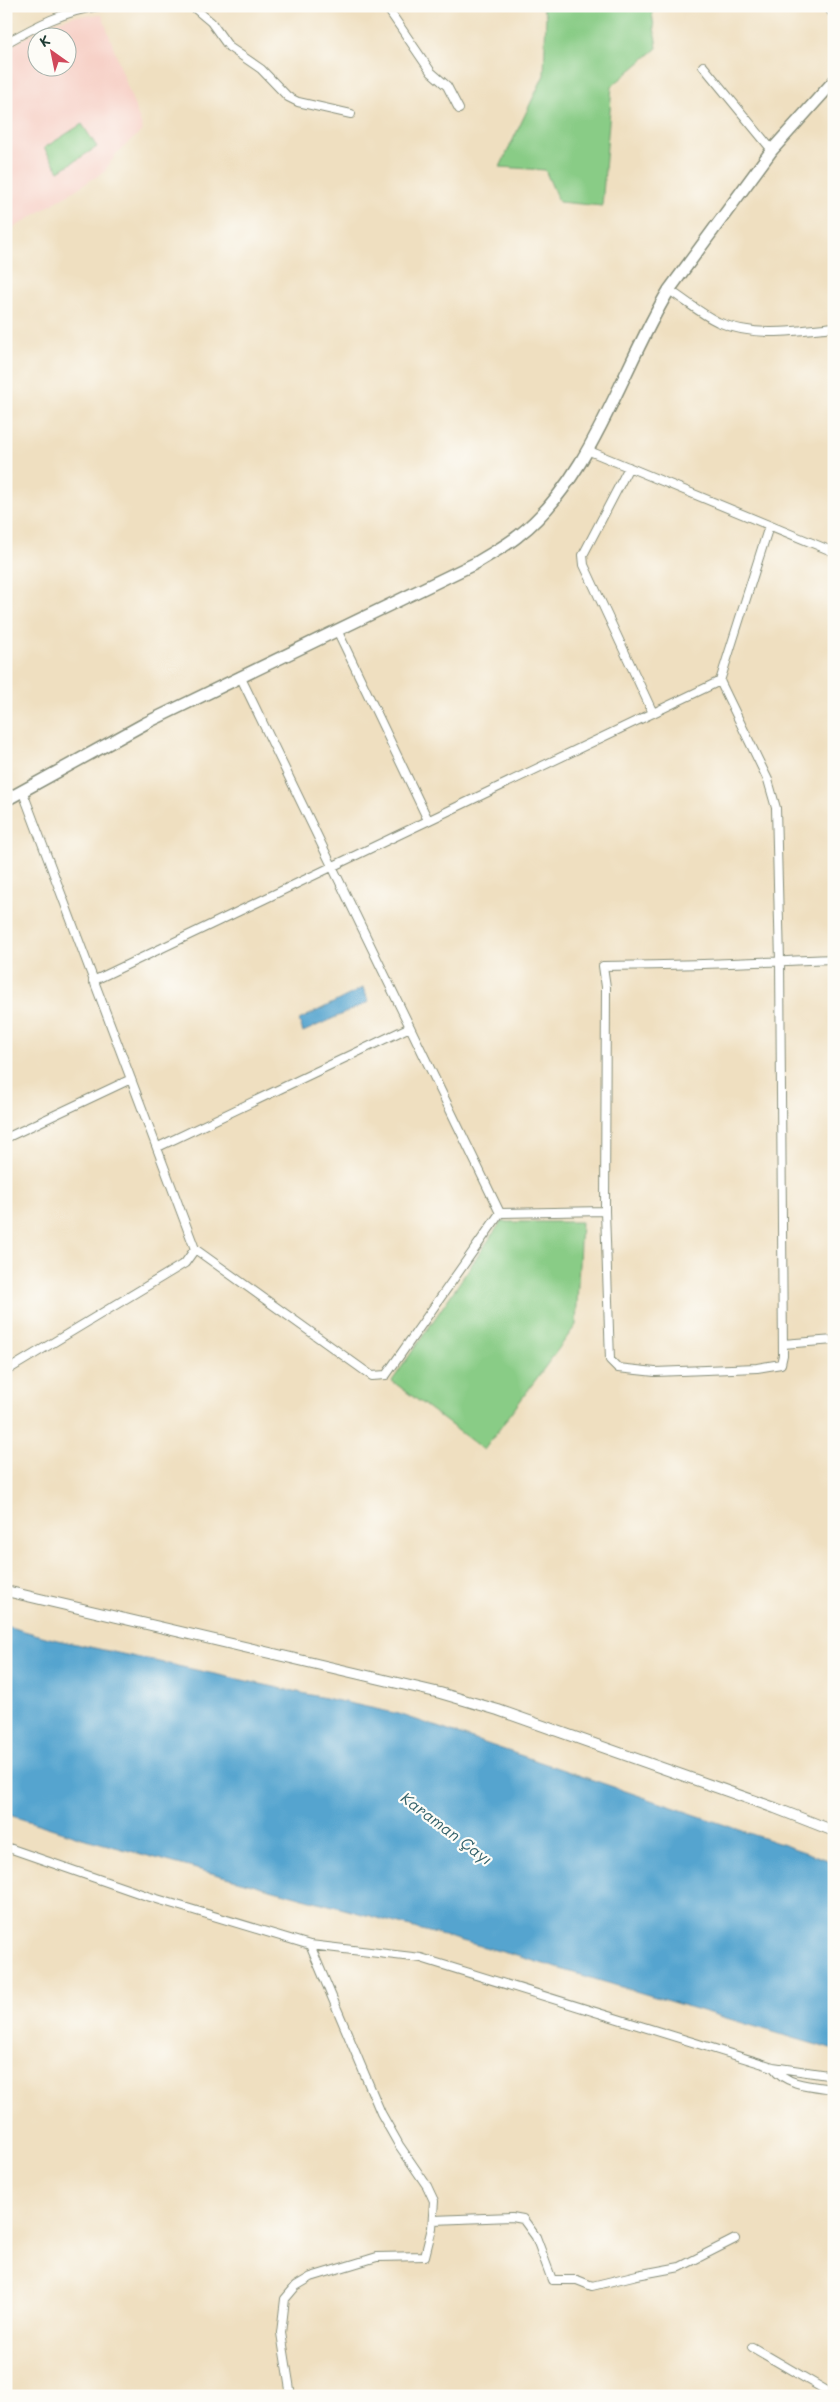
<svg xmlns="http://www.w3.org/2000/svg" width="840" height="2402" font-family="Mali,sans-serif">
<style>
.built{fill:#f7d1c8;fill-rule:evenodd}
.green{fill:#89cc86;stroke:#54845d}
.water{fill:#55a4cf;stroke:#3a7082}
.lines{fill:none;stroke-linecap:round;stroke-linejoin:round}
.minor-casing{stroke:#878e7a;stroke-width:10}
.tertiary-casing{stroke:#878e7a;stroke-width:12}
.secondary-casing{stroke:#878e7a;stroke-width:14}
.minor{stroke:#fff;stroke-width:8}
.tertiary{stroke:#fff;stroke-width:10}
.secondary{stroke:#fff;stroke-width:11}
.labels{text-anchor:middle;dominant-baseline:central;stroke-width:4.5;stroke-linejoin:round;paint-order:stroke}
.water-label{font-size:16px;font-style:italic;fill:#32616a;stroke:#fdfcf7}
</style>
<rect width="100%" height="100%" fill="#fdfcf7"/>
<filter id="ink" filterUnits="userSpaceOnUse"><feTurbulence type="fractalNoise" baseFrequency=".02" numOctaves="2"/><feDisplacementMap in="SourceGraphic" scale="10" xChannelSelector="R" yChannelSelector="G"/><feConvolveMatrix kernelMatrix="1 2 1 2 8 2 1 2 1" color-interpolation-filters="sRGB"/></filter>
<filter id="wash" filterUnits="userSpaceOnUse"><feTurbulence type="fractalNoise" baseFrequency=".0096" numOctaves="4" result="noise"/><feDisplacementMap in="SourceGraphic" scale="20" xChannelSelector="R" yChannelSelector="G"/><feGaussianBlur stdDeviation="1.12" result="paint"/><feColorMatrix in="noise" values="0 0 0 0 0 0 0 0 0 0 0 0 0 0 0 0 0 1.4 0 .05"/><feComposite in="paint" operator="in"/></filter>
<g filter="url(#wash)">
<rect width="100%" height="100%" fill="#efdfc0"/>
<!-- built -->
<path class="built" d="M 102,15 L 143,130 L 116,154 L 104,172 L 9,231 L 6,228 L 6,49 L 51,23 L 74,16 ZM 38,38 L 68,38 L 68,68 L 38,68 Z"/>
<!-- green -->
<path class="green" d="M 541,6 L 651,6 L 657,48 L 612,86 L 602,206 L 559,202 L 545,170 L 500,167 L 544,75 L 546,15 Z
M 82,124 L 97,147 L 59,171 L 44,148 Z
M 501,1222 L 581,1222 L 576,1325 L 484,1450 L 392,1381 Z"/>
<!-- water -->
<path class="water" d="M 363,988 L 369,1002 L 303,1032 L 299,1020 Z
M 6,1626 L 53,1639 L 399,1714 L 834,1862 L 834,2050 L 510,1954 L 82,1838 L 6,1814 Z"/>
</g>
<g filter="url(#ink)">
<g class="lines">
<defs>
<path id="minor" d="M 192,6 L 211,22 L 229,47 L 261,69 L 288,97 L 298,102 L 351,114
M 386,6 L 431,72 L 447,86 L 459,109
M 827,6 L 834,15
M 6,43 C 36,26 64,11 99,6
M 703,66 L 772,150
M 669,290 C 685,300 701,314 718,322 C 755,338 796,331 834,327
M 587,450 L 834,552
M 629,467 L 583,555 L 584,565 L 653,713
M 769,526 L 720,681 L 768,780 L 776,808 L 780,961 L 783,1355 L 781,1364 L 757,1368 L 655,1372 L 618,1368 L 610,1360 L 605,1211 L 606,987 L 603,966 C 680,966 757,962 834,959
M 337,630 L 428,820
M 240,676 L 500,1213 L 605,1211
M 93,981 L 720,681
M 6,1138 L 131,1079
M 158,1147 L 410,1027
M 195,1249 L 372,1376 L 386,1375 L 500,1213
M 783,1344 L 834,1340
M 6,1371 L 185,1263 L 195,1249 L 22,790
M 6,1847 L 147,1896 L 310,1945 L 381,2113 L 399,2145 L 427,2186 L 434,2201 L 432,2228 L 425,2256 L 377,2257 L 311,2277 L 296,2286 L 285,2299 L 281,2333 L 291,2396
M 310,1945 L 421,1958 L 773,2067 L 834,2076
M 773,2067 C 787,2086 811,2086 834,2089
M 433,2220 L 512,2217 L 523,2219 L 536,2237 L 552,2280 L 577,2280 L 592,2286 L 637,2275 L 680,2267 L 735,2239
M 752,2347 L 834,2395"/>
<path id="tertiary" d="M 6,1591 L 440,1693 L 498,1710 L 775,1808 L 834,1831"/>
<path id="secondary" d="M 6,800 L 146,723 L 476,563 C 490,554 506,546 518,536 C 591,480 622,367 669,290 L 772,150 L 834,81"/>
</defs>
<!-- minor casing -->
<use href="#minor" class="minor-casing"/>
<!-- tertiary casing -->
<use href="#tertiary" class="tertiary-casing"/>
<!-- secondary casing -->
<use href="#secondary" class="secondary-casing"/>
<!-- minor -->
<use href="#minor" class="minor"/>
<!-- tertiary -->
<use href="#tertiary" class="tertiary"/>
<!-- secondary -->
<use href="#secondary" class="secondary"/>
</g>
</g>
<g class="labels">
<!-- water labels -->
<g class="water-label">
<text transform="translate(447 1828) rotate(37)">Karaman Çayı</text>
</g>
</g>
<!-- margin -->
<rect width="840" height="2402" fill="none" stroke="#fdfcf7" stroke-width="25"/>
<!-- north arrow -->
<g transform="translate(52 52) rotate(327)"><circle r="24" fill="#fdfcf7" stroke="#a4b0a9"/>
<path d="M0-4L9 19L0 12L-9 19Z" fill="#d1495b"/>
<text y="-8" font-size="14" font-weight="bold" text-anchor="middle" fill="#1f3d34">K</text>
</g>
</svg>
